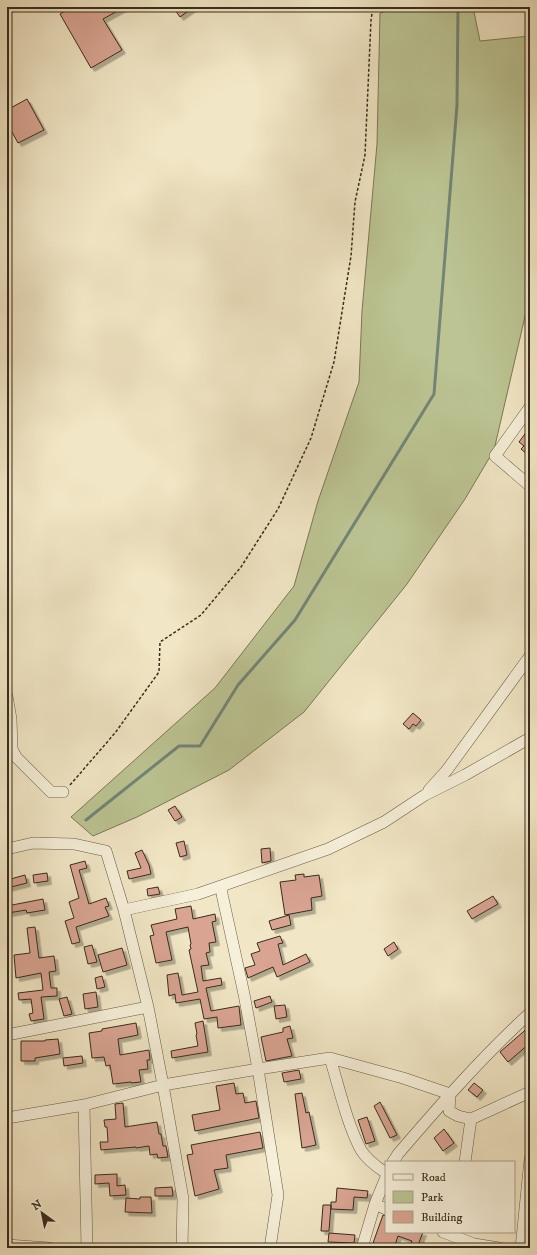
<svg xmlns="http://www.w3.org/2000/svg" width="537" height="1255" font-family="'IM FELL DW Pica',serif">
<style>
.green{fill:#bcc493;stroke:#7a7858}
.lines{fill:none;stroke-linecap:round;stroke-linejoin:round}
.stream{stroke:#738577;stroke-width:3}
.building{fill:#d9a492;stroke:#382c1c;filter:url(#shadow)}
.minor-casing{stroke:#665a46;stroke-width:12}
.path{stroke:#382c1c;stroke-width:1.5;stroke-dasharray:3 2;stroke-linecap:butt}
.minor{stroke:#f6efd9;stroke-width:11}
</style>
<defs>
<filter id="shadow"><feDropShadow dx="3.5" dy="3.5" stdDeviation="0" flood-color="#0004"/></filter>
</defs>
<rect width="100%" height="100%" fill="#f1e6c5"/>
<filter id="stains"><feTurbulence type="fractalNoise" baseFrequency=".005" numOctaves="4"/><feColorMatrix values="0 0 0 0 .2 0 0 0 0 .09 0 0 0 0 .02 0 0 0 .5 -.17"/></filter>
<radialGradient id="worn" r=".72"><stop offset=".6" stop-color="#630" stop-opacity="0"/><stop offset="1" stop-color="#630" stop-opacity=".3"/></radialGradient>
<!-- green -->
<path class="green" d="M 397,7 L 473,7 L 480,41 L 530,36 L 530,295 L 494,450 L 465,499 L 407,584 L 304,712 L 229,770 L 137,817 L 93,836 L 71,817 L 215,688 L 294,586 L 318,501 L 359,382 L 362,311 L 377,144 L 380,13 Z"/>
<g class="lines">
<!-- stream -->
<path class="stream" d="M 86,820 L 179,746 L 200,746 L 238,685 L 295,620 L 434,394 L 457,105 L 458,7"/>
</g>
<!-- building -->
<path class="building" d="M 72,7 L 125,7 L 103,19 L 122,50 L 91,68 L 60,14 Z
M 173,7 L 194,7 L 180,17 Z
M 27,99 L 44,130 L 18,143 L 7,123 L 7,110 Z
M 530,427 L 530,450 L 527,454 L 521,449 L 524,446 L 519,442 Z
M 413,713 L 421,720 L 416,726 L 413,724 L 409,729 L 403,724 Z
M 175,806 L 182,817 L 175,821 L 168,810 Z
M 184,841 L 187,855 L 180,857 L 176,843 Z
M 270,848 L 271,861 L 262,863 L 261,849 Z
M 142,850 L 149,865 L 151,874 L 129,879 L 127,871 L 141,868 L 135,853 Z
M 85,861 L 87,868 L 79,870 L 89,904 L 106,898 L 109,906 L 105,907 L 109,916 L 76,927 L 80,942 L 72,944 L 65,921 L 74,918 L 69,902 L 79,898 L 70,865 Z
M 47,873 L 48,881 L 34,883 L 33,875 Z
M 304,874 L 304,877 L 319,875 L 322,896 L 311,898 L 312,910 L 285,915 L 280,882 L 296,880 L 295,875 Z
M 25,875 L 27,883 L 7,888 L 7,880 Z
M 158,887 L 160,894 L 148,896 L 147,889 Z
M 493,896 L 498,904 L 472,919 L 467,911 Z
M 43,899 L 45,910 L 27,913 L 26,910 L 8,913 L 7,906 Z
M 191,906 L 193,919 L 215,914 L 216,921 L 212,922 L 216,942 L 209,943 L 210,952 L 206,953 L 209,965 L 201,966 L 203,981 L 221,978 L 222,985 L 206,988 L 211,1011 L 239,1006 L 241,1025 L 218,1028 L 217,1017 L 204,1019 L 200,999 L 176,1003 L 175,994 L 169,996 L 167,975 L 178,973 L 182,995 L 198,992 L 189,950 L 191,949 L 190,945 L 191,944 L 188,927 L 166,932 L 172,960 L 156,963 L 150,936 L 154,935 L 151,925 L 177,919 L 175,909 Z
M 289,915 L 291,925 L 272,930 L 269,921 Z
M 35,927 L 39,958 L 54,956 L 56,971 L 49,972 L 51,988 L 57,988 L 57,996 L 41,997 L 44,1019 L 31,1021 L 29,1014 L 33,1013 L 31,999 L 19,1000 L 18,993 L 43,990 L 41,973 L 16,978 L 14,955 L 30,953 L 27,928 Z
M 280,936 L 283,943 L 278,944 L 283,965 L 306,954 L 310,962 L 277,977 L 273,967 L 248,978 L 245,968 L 255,965 L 251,954 L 260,951 L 257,943 Z
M 394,942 L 398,949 L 388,956 L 384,949 Z
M 92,945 L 97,962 L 88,964 L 84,947 Z
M 122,948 L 127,965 L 103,972 L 98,955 Z
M 102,976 L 105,987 L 97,989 L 95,978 Z
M 96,992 L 98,1007 L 85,1009 L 83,994 Z
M 270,996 L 272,1002 L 256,1008 L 254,1001 Z
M 67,997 L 72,1014 L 64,1016 L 59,999 Z
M 285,1005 L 287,1017 L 276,1019 L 274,1006 Z
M 203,1021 L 208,1052 L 172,1058 L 171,1051 L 198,1046 L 196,1035 L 197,1034 L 195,1023 Z
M 136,1023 L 138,1035 L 118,1039 L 120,1055 L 149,1050 L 150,1060 L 147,1060 L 148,1069 L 139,1070 L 141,1082 L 131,1083 L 131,1082 L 113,1084 L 110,1065 L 106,1066 L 104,1057 L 92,1058 L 89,1033 L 102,1031 L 102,1029 Z
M 290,1026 L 293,1038 L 287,1039 L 292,1056 L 266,1061 L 261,1037 L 283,1032 L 283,1028 Z
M 530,1026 L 530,1043 L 508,1062 L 500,1052 Z
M 58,1039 L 60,1054 L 35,1058 L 35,1061 L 21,1061 L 21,1041 L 45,1041 L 45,1040 Z
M 82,1056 L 83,1063 L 64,1066 L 63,1058 Z
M 299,1070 L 301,1079 L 284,1082 L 282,1073 Z
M 234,1083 L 236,1094 L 243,1093 L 245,1103 L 256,1101 L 259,1118 L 195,1131 L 192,1115 L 220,1110 L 216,1086 Z
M 474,1083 L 483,1090 L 477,1097 L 468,1090 Z
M 302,1093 L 306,1113 L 309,1112 L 316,1145 L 302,1148 L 295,1094 Z
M 380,1102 L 397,1135 L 390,1138 L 374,1106 Z
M 123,1103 L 125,1127 L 157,1122 L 159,1134 L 161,1134 L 163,1146 L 166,1146 L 168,1157 L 158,1158 L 157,1154 L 150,1155 L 149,1146 L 136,1148 L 136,1147 L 101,1150 L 100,1142 L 108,1142 L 107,1127 L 105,1127 L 104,1120 L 116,1119 L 115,1104 Z
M 367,1117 L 375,1141 L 366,1144 L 358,1120 Z
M 444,1129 L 454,1143 L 443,1151 L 434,1138 Z
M 260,1132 L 263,1148 L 226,1155 L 228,1168 L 214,1170 L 219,1189 L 195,1196 L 187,1155 L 193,1154 L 191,1145 Z
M 117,1174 L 117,1186 L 125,1185 L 126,1195 L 110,1196 L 109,1183 L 95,1184 L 95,1175 Z
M 172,1187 L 173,1196 L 155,1196 L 155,1188 Z
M 337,1188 L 368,1191 L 367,1198 L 354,1197 L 353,1210 L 331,1209 L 331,1202 L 336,1202 Z
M 140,1197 L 151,1197 L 152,1213 L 125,1212 L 126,1198 L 140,1199 Z
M 323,1205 L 331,1205 L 329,1231 L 321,1231 Z
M 383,1215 L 386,1216 L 386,1232 L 423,1232 L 417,1248 L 410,1248 L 412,1241 L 398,1236 L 394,1248 L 387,1248 L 373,1243 Z
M 329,1233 L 355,1235 L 354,1243 L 328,1242 Z"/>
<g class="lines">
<defs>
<path id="minor" d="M 7,9 L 10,7
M 530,407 L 495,456 L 530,486
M 7,696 L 11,719 L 12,749 L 16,757 L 51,792 L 63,792
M 429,790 L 447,770 L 530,656
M 7,849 L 33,843 L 74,844 L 106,851 L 124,910 L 148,1007 L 163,1085 L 183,1199 L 182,1248
M 222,887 L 222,894 L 244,994 L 258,1069 L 278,1195 L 270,1248
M 124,910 L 198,894 L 328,849 L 384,822 L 425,795 L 465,775 L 530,738
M 7,1035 L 148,1007
M 330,1058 L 403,1078 L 450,1094 L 449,1111 L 458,1116 L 471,1119 L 530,1092
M 84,1105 L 87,1248
M 7,1118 L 84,1105 L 163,1085 L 258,1069 L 330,1058 C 339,1087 347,1124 361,1150 C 367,1160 377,1167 386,1173
M 393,1162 L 398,1154 C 440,1105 482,1057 530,1013
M 465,1162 L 471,1119
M 375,1204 L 386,1209
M 443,1232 L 474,1244 L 499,1248
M 7,1245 L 49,1248
M 362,1248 L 375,1204 L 386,1177
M 521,1248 L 530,1159
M 529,1248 L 530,1248"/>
</defs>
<!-- minor casing -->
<use href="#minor" class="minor-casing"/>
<!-- path -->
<path class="path" d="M 70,785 L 115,733 L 159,672 L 160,642 L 201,615 L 241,567 L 278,509 L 311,438 L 334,362 L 351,256 L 355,202 L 365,155 L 371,20 L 373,7"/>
<!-- minor -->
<use href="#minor" class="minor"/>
</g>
<!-- margin -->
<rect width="537" height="1255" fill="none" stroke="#f1e6c5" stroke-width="24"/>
<rect x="8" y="8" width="521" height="1239" fill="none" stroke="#382c1c" stroke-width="2"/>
<rect x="12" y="12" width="513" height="1231" fill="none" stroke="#382c1c"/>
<!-- legend -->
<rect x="385" y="1161" width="130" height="72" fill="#f6efd9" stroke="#aaa18d"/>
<rect x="393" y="1174" width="20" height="6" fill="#f6efd9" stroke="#aaa18d"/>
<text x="421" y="1181" font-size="12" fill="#382c1c">Road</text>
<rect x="393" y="1191" width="20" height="12" fill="#bcc493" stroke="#aaa18d"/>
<text x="421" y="1201" font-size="12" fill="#382c1c">Park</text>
<rect x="393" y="1211" width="20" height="12" fill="#d9a492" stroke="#aaa18d"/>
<text x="421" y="1221" font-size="12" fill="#382c1c">Building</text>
<!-- north arrow -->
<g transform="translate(42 1213) rotate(327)" stroke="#f6efd9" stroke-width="3" paint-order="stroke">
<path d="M0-3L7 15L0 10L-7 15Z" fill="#382c1c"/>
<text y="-6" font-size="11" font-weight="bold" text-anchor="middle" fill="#382c1c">N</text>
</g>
<rect width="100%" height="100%" filter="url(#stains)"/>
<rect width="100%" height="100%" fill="url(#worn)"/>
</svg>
